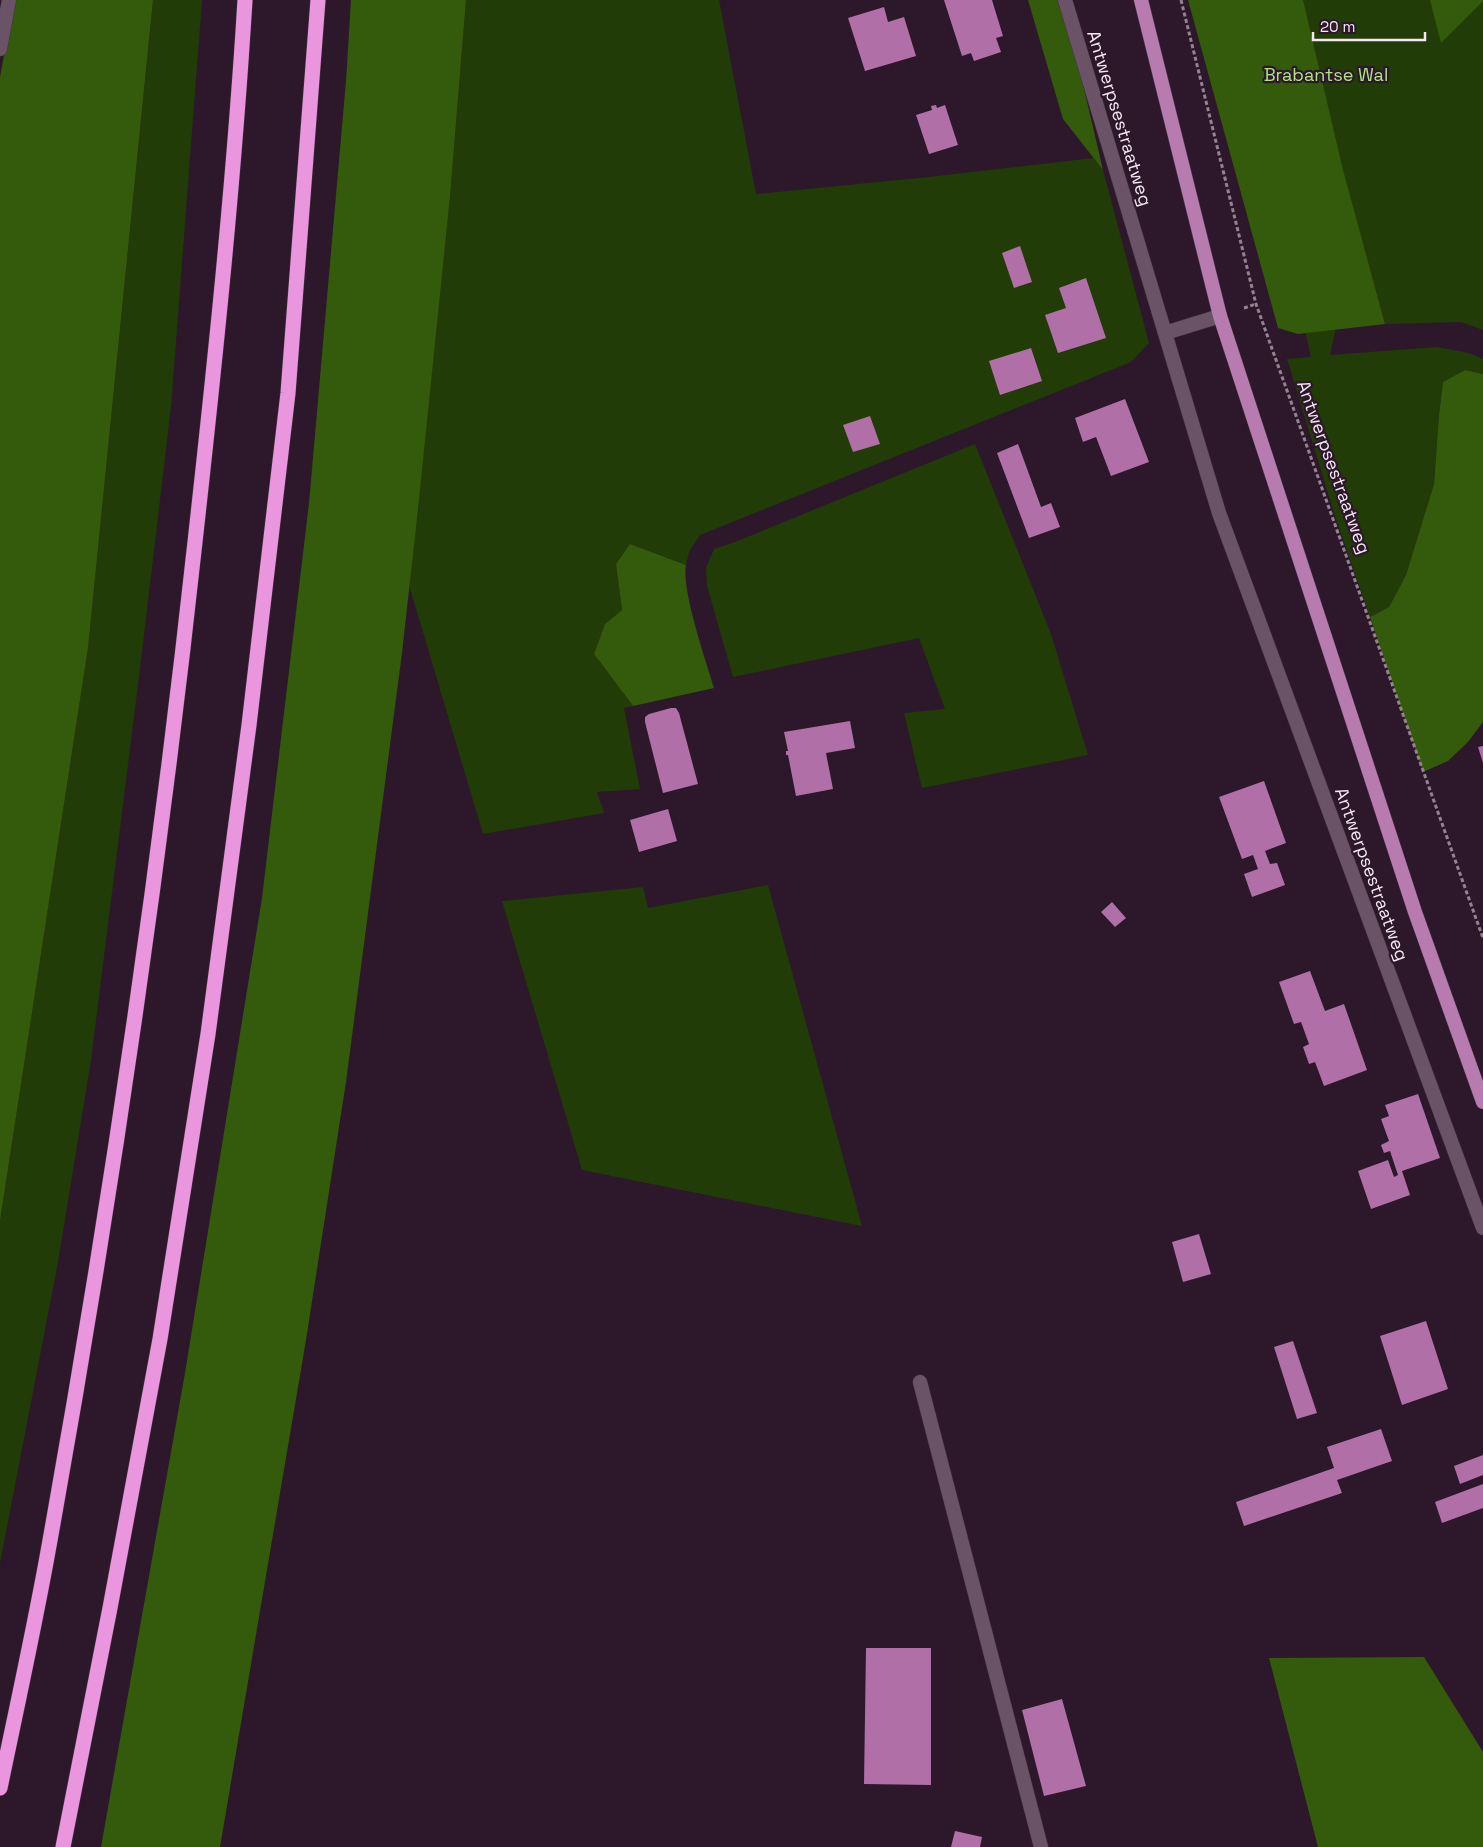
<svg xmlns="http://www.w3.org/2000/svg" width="1483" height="1847" font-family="'Space Grotesk',sans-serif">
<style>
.green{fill:#223c07}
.forest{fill:#345a0b}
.building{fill:#b06fa7}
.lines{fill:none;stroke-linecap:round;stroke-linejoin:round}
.minor-casing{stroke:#453643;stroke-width:15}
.primary-casing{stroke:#453643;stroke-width:15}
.motorway-casing{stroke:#453643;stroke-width:16}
.path{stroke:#938391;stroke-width:3;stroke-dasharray:4 2.5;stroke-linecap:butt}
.minor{stroke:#6a5367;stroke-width:14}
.primary{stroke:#b77baf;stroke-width:14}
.motorway{stroke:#ea96df;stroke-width:15}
.labels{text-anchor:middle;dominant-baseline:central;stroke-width:4.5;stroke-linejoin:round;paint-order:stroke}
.park-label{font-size:18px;fill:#abe480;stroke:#2c182a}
.street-label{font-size:18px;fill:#f4e6f2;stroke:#2c182a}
</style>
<rect width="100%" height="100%" fill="#2c182a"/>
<!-- green -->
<path class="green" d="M 153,0 L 202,0 L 171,407 L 139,677 L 91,1060 L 58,1262 L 0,1563 L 0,1221 L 88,648 Z
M 466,0 L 719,0 L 756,194 L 919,178 L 1094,158 L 1103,170 L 1149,343 L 1131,362 L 700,535 L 689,552 L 686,565 L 630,544 L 616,564 L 622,610 L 605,624 L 594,654 L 633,706 L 624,708 L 640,789 L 597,792 L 604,813 L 483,834 L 409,585 L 450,197 Z
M 1227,0 L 1483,0 L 1483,330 L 1461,322 L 1385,324 L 1358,227 L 1330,355 L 1437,347 L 1469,353 L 1483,359 L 1483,374 L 1465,370 L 1443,382 L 1439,415 L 1434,484 L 1406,575 L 1389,607 L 1370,617 L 1335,516 L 1287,359 L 1311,357 L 1243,53 Z
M 975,444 L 1051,634 L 1088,755 L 922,788 L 904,713 L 945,709 L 919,638 L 733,677 L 707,586 L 706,568 L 714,549 L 735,542 Z
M 768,885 L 862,1226 L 582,1170 L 502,901 L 643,887 L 648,908 Z"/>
<!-- forest -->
<path class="forest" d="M 14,0 L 153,0 L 88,648 L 0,1221 L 0,77 Z
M 351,0 L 466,0 L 450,197 L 418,509 L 402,653 L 346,1082 L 306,1340 L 220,1847 L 101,1847 L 185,1373 L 262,898 L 309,503 L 346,81 Z
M 1028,0 L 1059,0 L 1078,63 L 1103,170 L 1063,119 Z
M 1188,0 L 1303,0 L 1343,170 L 1385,324 L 1298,334 L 1278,328 Z
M 1430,0 L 1483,0 L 1483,1 L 1441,43 Z
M 1465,370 L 1483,374 L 1483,722 L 1468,742 L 1448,761 L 1423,772 L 1370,617 L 1389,607 L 1406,575 L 1434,484 L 1439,415 L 1443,382 Z
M 630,544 L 686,565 C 681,589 706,661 714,688 L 633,706 L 594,654 L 605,624 L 622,610 L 616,564 Z
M 1424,1657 L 1483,1752 L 1483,1847 L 1318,1847 L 1269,1658 Z"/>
<!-- building -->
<path class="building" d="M 944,0 L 992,0 L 1003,36 L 996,38 L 1001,52 L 974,61 L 971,53 L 962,56 Z
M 884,7 L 888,22 L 904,17 L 916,56 L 865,71 L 848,18 Z
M 936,105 L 937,108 L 945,105 L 958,145 L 929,154 L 916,115 L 932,110 L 931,106 Z
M 1020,246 L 1032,282 L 1014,288 L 1002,253 Z
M 1086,278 L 1106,338 L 1058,353 L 1045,315 L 1066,308 L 1059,288 Z
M 1031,348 L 1042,381 L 1000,395 L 989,361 Z
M 1125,399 L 1149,462 L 1111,476 L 1096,437 L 1083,442 L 1075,418 Z
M 870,416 L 880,444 L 853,452 L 843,425 Z
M 1018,444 L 1041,507 L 1051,503 L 1060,527 L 1029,538 L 997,453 Z
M 671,708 L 676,708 L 679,713 L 698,784 L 663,793 L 645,722 L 645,717 L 649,714 Z
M 850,721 L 855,748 L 826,753 L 833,789 L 796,796 L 788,755 L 786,755 L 786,751 L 788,751 L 784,732 Z
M 1483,746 L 1483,763 L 1478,747 Z
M 1264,781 L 1286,843 L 1265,851 L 1270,864 L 1277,863 L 1285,885 L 1252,897 L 1244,874 L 1258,869 L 1253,855 L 1242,859 L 1219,797 Z
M 668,809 L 677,841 L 639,852 L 630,820 Z
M 1112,902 L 1126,918 L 1115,927 L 1101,912 Z
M 1310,971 L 1325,1011 L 1344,1004 L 1367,1070 L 1324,1086 L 1315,1062 L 1309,1064 L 1303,1047 L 1309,1044 L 1301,1022 L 1294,1024 L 1279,982 Z
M 1418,1094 L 1440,1158 L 1402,1171 L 1410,1195 L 1371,1209 L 1358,1171 L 1388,1160 L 1394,1177 L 1398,1175 L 1390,1151 L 1384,1153 L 1381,1145 L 1389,1141 L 1381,1119 L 1389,1116 L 1385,1105 Z
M 1199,1234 L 1211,1274 L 1183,1282 L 1172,1242 Z
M 1426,1321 L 1448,1389 L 1402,1405 L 1380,1336 Z
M 1293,1341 L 1317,1413 L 1297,1419 L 1274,1347 Z
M 1381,1429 L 1392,1461 L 1337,1480 L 1342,1493 L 1244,1526 L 1236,1502 L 1334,1468 L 1327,1447 Z
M 1483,1455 L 1483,1475 L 1460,1484 L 1454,1466 Z
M 1483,1484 L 1483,1508 L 1442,1523 L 1435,1502 Z
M 866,1648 L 931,1648 L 931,1785 L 864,1784 Z
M 1062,1699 L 1086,1786 L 1044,1796 L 1022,1710 Z
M 955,1831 L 982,1837 L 980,1847 L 951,1847 Z"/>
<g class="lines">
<defs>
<path id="minor" d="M 1065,0 L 1219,513 L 1483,1228
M 0,49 L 9,0
M 1165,333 L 1220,316
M 920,1382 L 1041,1847"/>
<path id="primary" d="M 1141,0 L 1220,316 L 1415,912 L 1483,1102"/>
<path id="motorway" d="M 0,1788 C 16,1711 33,1634 47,1557 C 108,1220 158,882 195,542 C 215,362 234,181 245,0
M 63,1847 L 110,1608 L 160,1339 L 208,1034 L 249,725 L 288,393 L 318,0"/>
</defs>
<!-- minor casing -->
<use href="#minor" class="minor-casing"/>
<!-- primary casing -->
<use href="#primary" class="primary-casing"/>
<!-- motorway casing -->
<use href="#motorway" class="motorway-casing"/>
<!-- path -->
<path class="path" d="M 1181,0 L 1256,304 L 1483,938
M 1244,308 L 1256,304"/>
<!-- minor -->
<use href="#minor" class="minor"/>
<!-- primary -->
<use href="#primary" class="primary"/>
<!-- motorway -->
<use href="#motorway" class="motorway"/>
</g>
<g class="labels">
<!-- park labels -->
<g class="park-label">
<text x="1326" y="74">Brabantse Wal</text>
</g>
<!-- street labels -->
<g class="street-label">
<text transform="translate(1120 118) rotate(73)">Antwerpsestraatweg</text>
<text transform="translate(1334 467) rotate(70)">Antwerpsestraatweg</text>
<text transform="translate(1372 874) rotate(70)">Antwerpsestraatweg</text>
</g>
</g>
<!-- scale -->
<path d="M1313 32v8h112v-8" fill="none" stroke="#f4e6f2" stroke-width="2.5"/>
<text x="1320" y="32" font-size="15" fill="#f4e6f2" stroke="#2c182a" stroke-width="4" paint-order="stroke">20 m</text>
</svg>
